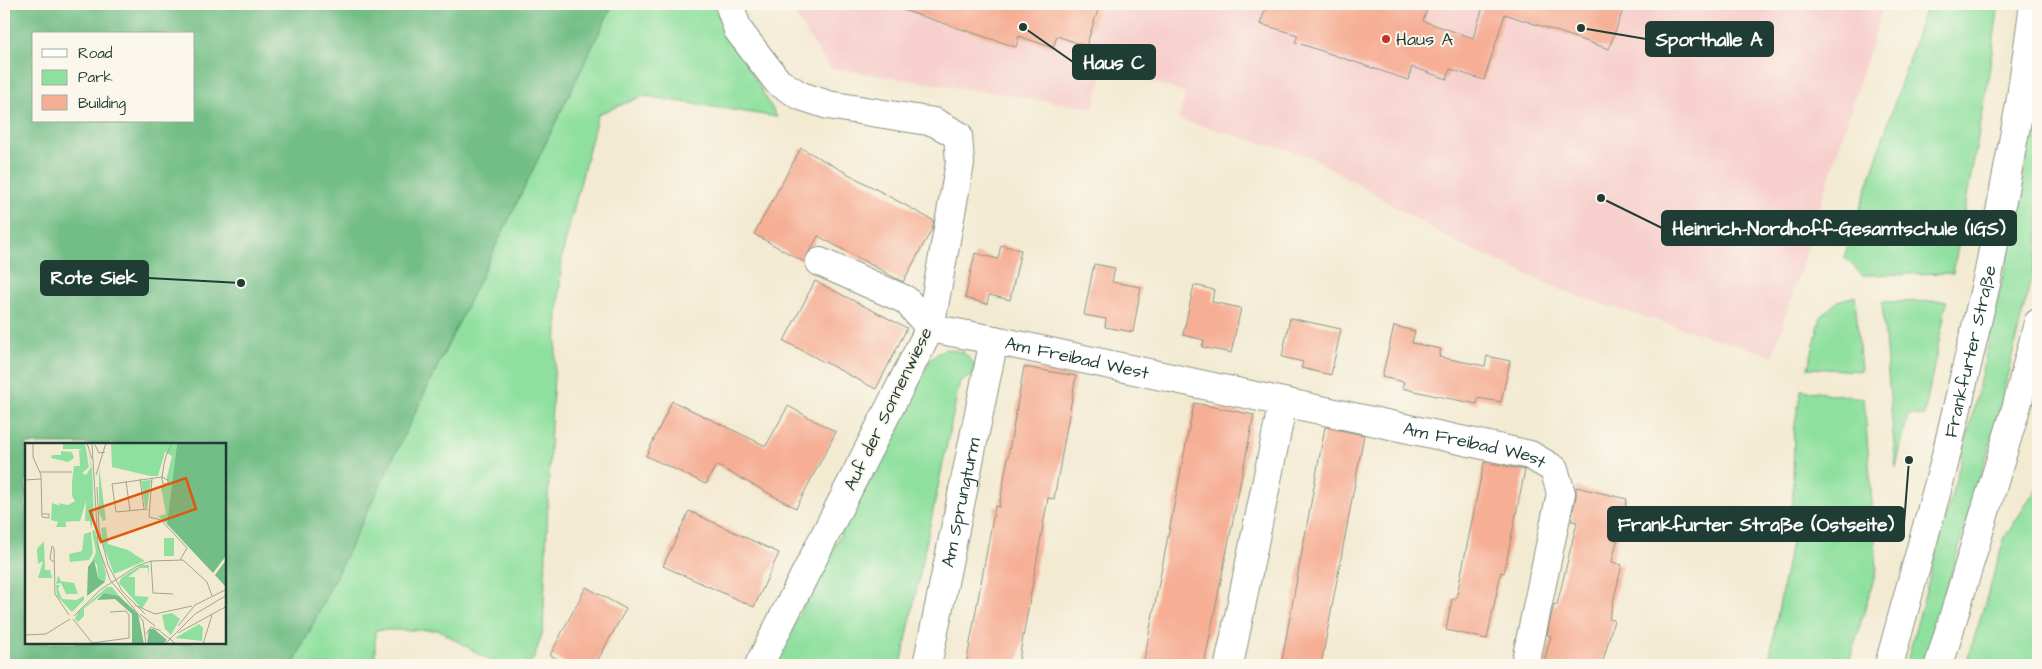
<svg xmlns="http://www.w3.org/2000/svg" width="2042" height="669" font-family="'Architects Daughter',sans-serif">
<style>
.built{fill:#f7d0cd}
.green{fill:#8fe09f;stroke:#578e6a}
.forest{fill:#73be86;stroke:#497e5d;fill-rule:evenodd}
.building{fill:#f6af95}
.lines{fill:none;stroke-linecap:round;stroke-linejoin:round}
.minor-casing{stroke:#899483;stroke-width:30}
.minor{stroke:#fff;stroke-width:28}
.poi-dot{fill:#c8321e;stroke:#fbf7ec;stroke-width:2}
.labels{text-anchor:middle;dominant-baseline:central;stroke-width:4;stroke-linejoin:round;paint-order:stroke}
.poi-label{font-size:18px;fill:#1f3d34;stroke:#fbf7ec;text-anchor:start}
.street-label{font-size:18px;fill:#1f3d34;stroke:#fbf7ec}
.inset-road{fill:none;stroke:#9ea593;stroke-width:1}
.view{fill:#de580e;fill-opacity:0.15;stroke:#de580e;stroke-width:2.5}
.inset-edge{fill:none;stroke:#1f3d34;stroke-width:2.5}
.leader{fill:none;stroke:#1f3d34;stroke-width:2}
.callout-dot{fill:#1f3d34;stroke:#fbf7ec;stroke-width:2}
.callout{fill:#1f3d34;stroke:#1f3d34;stroke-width:2}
.callout-label{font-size:19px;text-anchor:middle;font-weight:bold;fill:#fff}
</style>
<rect width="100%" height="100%" fill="#fbf7ec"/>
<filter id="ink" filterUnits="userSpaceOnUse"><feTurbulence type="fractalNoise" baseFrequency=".02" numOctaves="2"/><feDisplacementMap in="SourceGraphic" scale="10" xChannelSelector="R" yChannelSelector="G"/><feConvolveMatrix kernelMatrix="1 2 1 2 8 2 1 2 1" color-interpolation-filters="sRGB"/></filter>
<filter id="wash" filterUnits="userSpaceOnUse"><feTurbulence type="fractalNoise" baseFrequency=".0096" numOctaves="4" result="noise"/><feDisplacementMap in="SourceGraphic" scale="20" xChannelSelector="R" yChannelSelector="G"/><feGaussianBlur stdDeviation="1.12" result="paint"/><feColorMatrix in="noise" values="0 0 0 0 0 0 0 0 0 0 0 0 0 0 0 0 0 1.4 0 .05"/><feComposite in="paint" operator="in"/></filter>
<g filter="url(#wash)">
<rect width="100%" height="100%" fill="#f3ead2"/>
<!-- built -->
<path class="built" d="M 787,4 L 1884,4 L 1773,356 L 1570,294 L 1449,239 L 1312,157 L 1178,119 L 1186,93 L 1105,67 L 1093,108 L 830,68 Z"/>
<!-- green -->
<path class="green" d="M 613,4 L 712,4 L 777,117 L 644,96 L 598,114 L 562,255 L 551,423 L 543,631 L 534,658 L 528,665 L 497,665 L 439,630 L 375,630 L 375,662 L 370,665 L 293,665 Z
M 1927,4 L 1999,4 L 1985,100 L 1953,273 L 1862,275 L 1844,257 Z
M 2038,88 L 2038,251 L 1992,437 L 1924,665 L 1906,665 L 1968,434 L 2014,229 Z
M 1855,296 L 1861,371 L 1808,368 L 1821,317 L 1838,301 Z
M 1947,301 L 1924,416 L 1908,414 L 1896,468 L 1882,302 Z
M 946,349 L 963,352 L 975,364 L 974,375 L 960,381 L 901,665 L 773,665 L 932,357 Z
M 1801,390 L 1864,398 L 1877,569 L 1848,665 L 1768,665 L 1792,537 L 1794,430 Z
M 2038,486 L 2038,665 L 1966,665 L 2005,537 Z"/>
<!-- forest -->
<path class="forest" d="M 4,4 L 613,4 L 293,665 L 4,665 ZM 34,34 L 194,34 L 194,121 L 34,121 ZM 26,444 L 225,444 L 225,643 L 26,643 Z"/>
<g id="blocks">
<!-- building -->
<path class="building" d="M 897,4 L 1100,4 L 1086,46 L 1057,36 L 1053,48 L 1019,36 L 1016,47 L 897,8 Z
M 1267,4 L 1429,4 L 1423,21 L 1473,38 L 1484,4 L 1625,4 L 1609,49 L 1505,14 L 1484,80 L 1450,69 L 1447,79 L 1412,67 L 1408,80 L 1295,42 L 1298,35 L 1260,24 Z
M 801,148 L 934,221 L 932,229 L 903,282 L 818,236 L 804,262 L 754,234 Z
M 1001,245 L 1021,250 L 1010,300 L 989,295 L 987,304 L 965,298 L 975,253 L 998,259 Z
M 1094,264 L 1115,268 L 1112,282 L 1141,287 L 1133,332 L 1105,327 L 1106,319 L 1084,315 Z
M 815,281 L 907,328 L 876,389 L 784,341 Z
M 1194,285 L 1214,290 L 1212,302 L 1241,308 L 1231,353 L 1202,347 L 1204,340 L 1183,335 Z
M 1290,318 L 1341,329 L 1331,375 L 1301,368 L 1303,362 L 1282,357 Z
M 1394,326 L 1415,331 L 1412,343 L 1441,349 L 1439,357 L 1485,366 L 1487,356 L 1510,361 L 1501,402 L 1478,398 L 1477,404 L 1432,395 L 1402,388 L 1404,382 L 1382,377 Z
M 1024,367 L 1076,376 L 1054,499 L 1048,498 L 1018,665 L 966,665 L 995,506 L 999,507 Z
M 672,401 L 766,446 L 788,406 L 836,432 L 796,508 L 716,465 L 706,484 L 646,456 Z
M 1194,403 L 1254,415 L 1204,665 L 1143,665 Z
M 1325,427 L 1364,435 L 1321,665 L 1281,665 Z
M 1484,462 L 1525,470 L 1504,573 L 1501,572 L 1487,639 L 1446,630 L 1452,599 L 1456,599 Z
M 1576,487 L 1627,499 L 1612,562 L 1622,565 L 1609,619 L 1614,620 L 1602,665 L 1543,665 L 1551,636 L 1547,635 L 1551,617 L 1554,604 L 1557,605 L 1577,522 L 1571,521 L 1576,496 Z
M 689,511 L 779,553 L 754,607 L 663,566 Z
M 586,587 L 626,609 L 595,665 L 569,665 L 550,655 Z"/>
</g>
</g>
<g filter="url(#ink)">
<use href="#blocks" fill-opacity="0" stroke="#899483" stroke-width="1"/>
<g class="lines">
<defs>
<g id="minor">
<path d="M 729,4 L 738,30 L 778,82 L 801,96 L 828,105 L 934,122 L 958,135 L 960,163 L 930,328 L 759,665"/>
<path id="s1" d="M 820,262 L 906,300 L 930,328 L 994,340 L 1530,455 L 1554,469 L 1561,493 L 1525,665"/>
<path id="s2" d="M 927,665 L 994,340"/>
<path d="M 1229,665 L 1283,402"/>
<path id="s3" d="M 1889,665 L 1943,468 L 1989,271 L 2020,104 L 2034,4"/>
<path d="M 1939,665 L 2017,405 L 2038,323"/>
</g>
</defs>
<!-- minor casing -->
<use href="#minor" class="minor-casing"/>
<!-- minor -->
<use href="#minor" class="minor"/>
</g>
</g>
<!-- markers -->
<circle class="poi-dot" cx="1386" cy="39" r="5"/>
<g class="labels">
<!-- poi labels -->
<g class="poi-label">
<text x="1396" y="39">Haus A</text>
</g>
<!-- street labels -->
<g class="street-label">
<text stroke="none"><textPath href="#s3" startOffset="324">Frankfurter Straße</textPath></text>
<text stroke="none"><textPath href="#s1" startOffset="281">Am Freibad West</textPath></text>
<text transform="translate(888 409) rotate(-64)">Auf der Sonnenwiese</text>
<text stroke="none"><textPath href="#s1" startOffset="688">Am Freibad West</textPath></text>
<text stroke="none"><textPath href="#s2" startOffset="166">Am Sprungturm</textPath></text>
</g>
</g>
<!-- overview -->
<g transform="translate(25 443)">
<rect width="201" height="201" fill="#f3ead2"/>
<path d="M 38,0 L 60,0 L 64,24 L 57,30 L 61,32 L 66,24 L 62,4 L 67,25 L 69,74 L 66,86 L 65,78 L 60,78 L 61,58 L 55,78 L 34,79 L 41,79 L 41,84 L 31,84 L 33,79 L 26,77 L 27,60 L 36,63 L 32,60 L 43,62 L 50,58 L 47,53 L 47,39 L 49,23 L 55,23 L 54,7 L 58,6 L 38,6 ZM 86,0 L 152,0 L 142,81 L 133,73 L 141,71 L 136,44 L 143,43 L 142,34 L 147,13 L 140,9 L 133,33 L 125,33 L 87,24 ZM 36,8 L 47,9 L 49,15 L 43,19 L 26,15 L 27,12 L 36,12 ZM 74,24 L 81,77 L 78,78 L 74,70 ZM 126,37 L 122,65 L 120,65 L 116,38 ZM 81,84 L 83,101 L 103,107 L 120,118 L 89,131 L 78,102 L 76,85 ZM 70,87 L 81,131 L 80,139 L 73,135 L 72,122 L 68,116 L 71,109 L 67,88 ZM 66,89 L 68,110 L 64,117 L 45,119 L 44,111 L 57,108 L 59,91 ZM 139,95 L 149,95 L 149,113 L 139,113 ZM 19,98 L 20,127 L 25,127 L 27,135 L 13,135 L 18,118 L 13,121 L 12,106 ZM 116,122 L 124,122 L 124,134 L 123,125 L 115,125 L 103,134 L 110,134 L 110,153 L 124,154 L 117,166 L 94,140 L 96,135 ZM 33,132 L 36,138 L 49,140 L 53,151 L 41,151 L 36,140 L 31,141 ZM 31,142 L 35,142 L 33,146 L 37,156 L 51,157 L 59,153 L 59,157 L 47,169 L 32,153 ZM 82,144 L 87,144 L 94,153 L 79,150 L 57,167 L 59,166 L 59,173 L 53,179 L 50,176 L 53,169 ZM 147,170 L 155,176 L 146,192 L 140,186 L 137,172 ZM 174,181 L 178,185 L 177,198 L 150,195 Z" fill="#8fe09f"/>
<path d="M 152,0 L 201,0 L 201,113 L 188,130 L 142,81 ZM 69,116 L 73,135 L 80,139 L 62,153 L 63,124 ZM 201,117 L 202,143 L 200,143 L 190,132 ZM 79,150 L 94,153 L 113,171 L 119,201 L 107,201 L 107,171 L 90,156 L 72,157 ZM 124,186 L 129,186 L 142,197 L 138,201 L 122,201 Z" fill="#73be86"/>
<path class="inset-road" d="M 8,0 L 8,14 L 16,32 L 17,74 L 24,75 L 24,71 L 17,71M 62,0 L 67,16M 67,0 L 73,103 L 85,137 L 107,163M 70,2 L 74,10 L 80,9M 15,29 L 47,29M 71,32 L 81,0M 137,34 L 143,37 L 143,41 L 138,41 L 137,36 L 137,34 L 139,21 L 141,13 L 147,0M 127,35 L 124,74 L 136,77 L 162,105 L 155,117M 115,36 L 119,66M 0,37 L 16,36M 101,38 L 105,68M 72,44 L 74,86 L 83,122 L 97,148 L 120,171M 123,66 L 91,69 L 87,41 L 137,34M 126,118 L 128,150 L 148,151M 29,119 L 25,116 L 27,103 L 29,105 L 30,151 L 44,172M 110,162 L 130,171 L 167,163M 107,163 L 118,178 L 121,201M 115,171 L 130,183M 49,173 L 75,147 L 112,123 L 126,118 L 158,117 L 182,139 L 187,153M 48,176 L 68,201M 153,183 L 170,162 L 202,146M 136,189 L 151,201M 153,190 L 202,163M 121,191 L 126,184 L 136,188M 0,192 L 21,191 L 45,176M 67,200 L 104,195 L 104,172 L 101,168 L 85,169M 140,201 L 170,171 L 202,152M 178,201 L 187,172"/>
<path class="view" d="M 161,35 L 171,66 L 76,99 L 65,68 Z"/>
<rect width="201" height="201" class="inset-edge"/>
</g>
<!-- callouts -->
<path class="leader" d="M1581 28L1646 39M1023 27L1073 62M1601 198L1662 228M241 283L148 278M1909 460L1904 524"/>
<g class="callout-dot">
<circle cx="1581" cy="28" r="5"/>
<circle cx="1023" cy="27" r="5"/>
<circle cx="1601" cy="198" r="5"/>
<circle cx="241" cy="283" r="5"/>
<circle cx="1909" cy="460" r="5"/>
</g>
<g class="callout">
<rect x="1646" y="22" width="127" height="34" rx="5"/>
<rect x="1073" y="45" width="82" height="34" rx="5"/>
<rect x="1662" y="211" width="354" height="34" rx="5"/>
<rect x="41" y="261" width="107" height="34" rx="5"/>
<rect x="1608" y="507" width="296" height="34" rx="5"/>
</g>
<g class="callout-label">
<text x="1709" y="46">Sporthalle A</text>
<text x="1114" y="69">Haus C</text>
<text x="1839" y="235">Heinrich-Nordhoff-Gesamtschule (IGS)</text>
<text x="94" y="284">Rote Siek</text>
<text x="1756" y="531">Frankfurter Straße (Ostseite)</text>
</g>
<!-- margin -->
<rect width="2042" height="669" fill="none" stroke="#fbf7ec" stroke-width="20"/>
<!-- legend -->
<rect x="32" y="32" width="162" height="90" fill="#fbf7ec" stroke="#a3ada2"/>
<rect x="42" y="49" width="25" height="8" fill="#ffffff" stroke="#a3ada2"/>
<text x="78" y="58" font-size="15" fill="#1f3d34">Road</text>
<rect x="42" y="70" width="25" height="15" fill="#8fe09f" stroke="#a3ada2"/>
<text x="78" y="82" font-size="15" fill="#1f3d34">Park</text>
<rect x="42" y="95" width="25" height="15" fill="#f6af95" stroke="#a3ada2"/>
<text x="78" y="108" font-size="15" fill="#1f3d34">Building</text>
</svg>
